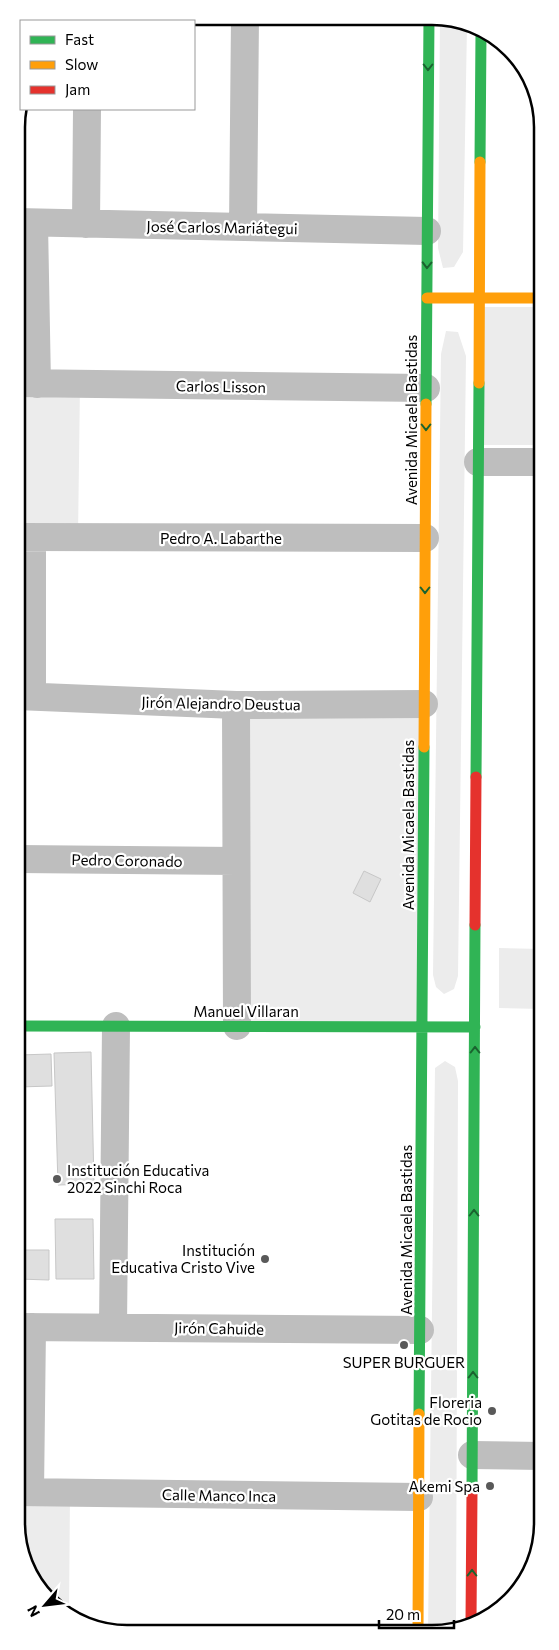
<svg xmlns="http://www.w3.org/2000/svg" width="559" height="1650" font-family="Commissioner,sans-serif">
<style>
.green{fill:#ececec}
.building{fill:#dfdfdf;stroke:#c7c7c7}
.lines{fill:none;stroke-linecap:round;stroke-linejoin:round}
.street{stroke:#bebebe;stroke-width:28}
.fast{stroke:#30b455;stroke-width:11}
.slow{stroke:#ff9f0a;stroke-width:11}
.jam{stroke:#e5322d;stroke-width:11}
.oneway{stroke:#1a632f}
.poi-dot{fill:#595959;stroke:#fff;stroke-width:2}
.labels{text-anchor:middle;dominant-baseline:central;stroke-width:4.5;stroke-linejoin:round;paint-order:stroke}
.street-label{font-size:15px;fill:#000;stroke:#fff}
.poi-label{font-size:15px;fill:#000;stroke:#fff;text-anchor:end}
.rim{fill:none;stroke:#000;stroke-width:2.5}
</style>
<rect width="100%" height="100%" fill="#fff"/>
<!-- green -->
<path class="green" d="M 440,18 L 454,18 L 467,25 L 463,252 L 454,267 L 443,268 L 438,248 Z
M 482,307 L 541,307 L 541,445 L 483,445 Z
M 446,331 L 458,332 L 466,356 L 458,976 L 454,989 L 444,994 L 436,987 L 433,975 L 441,354 Z
M 17,384 L 80,384 L 78,537 L 17,537 Z
M 424,704 L 422,1027 L 237,1026 L 236,705 Z
M 499,948 L 542,949 L 542,1009 L 499,1008 Z
M 445,1061 L 455,1067 L 458,1081 L 456,1630 L 428,1632 L 435,1068 Z
M 18,1492 L 70,1493 L 69,1612 L 49,1602 L 18,1545 Z"/>
<!-- building -->
<path class="building" d="M 364,871 L 381,879 L 370,902 L 353,893 Z
M 91,1052 L 94,1184 L 58,1185 L 54,1053 Z
M 51,1054 L 52,1086 L 18,1087 L 18,1055 Z
M 55,1219 L 93,1219 L 94,1279 L 56,1279 Z
M 18,1250 L 49,1250 L 49,1280 L 18,1279 Z"/>
<g class="lines">
<!-- street -->
<path class="street" d="M 17,222 L 427,231
M 34,223 L 37,384
M 86,224 L 87,109
M 243,227 L 245,17
M 17,383 L 426,388
M 478,462 L 541,462
M 17,537 L 425,538
M 32,537 L 32,696
M 17,696 L 236,705 L 424,704
M 236,705 L 237,1026
M 18,859 L 236,861
M 18,1327 L 420,1330
M 113,1327 L 116,1026
M 472,1455 L 542,1456
M 18,1492 L 419,1497
M 30,1492 L 32,1327"/>
<!-- fast -->
<path class="fast" d="M 480,162 L 481,33
M 426,404 L 429,18
M 476,777 L 479,383
M 18,1026 L 475,1027
M 419,1414 L 424,747
M 472,1492 L 475,925"/>
<!-- slow -->
<path class="slow" d="M 427,298 L 541,298
M 479,383 L 480,162
M 424,747 L 426,404
M 418,1632 L 419,1414"/>
<!-- jam -->
<path class="jam" d="M 475,925 L 476,777
M 471,1621 L 472,1492"/>
</g>
<!-- one-way arrows -->
<defs><path id="oneway-chevron" d="M-2-3.5L2.5 0L-2 3.5" fill="none" stroke-width="1.6" stroke-linecap="round" stroke-linejoin="round" transform="scale(1.25)"/></defs>
<g class="oneway">
<use href="#oneway-chevron" transform="translate(428 67) rotate(90)"/>
<use href="#oneway-chevron" transform="translate(427 265) rotate(91)"/>
<use href="#oneway-chevron" transform="translate(426 427) rotate(90)"/>
<use href="#oneway-chevron" transform="translate(425 590) rotate(90)"/>
<use href="#oneway-chevron" transform="translate(475 1050) rotate(-90)"/>
<use href="#oneway-chevron" transform="translate(474 1213) rotate(-90)"/>
<use href="#oneway-chevron" transform="translate(473 1375) rotate(-90)"/>
<use href="#oneway-chevron" transform="translate(472 1573) rotate(-90)"/>
</g>
<!-- markers -->
<g class="poi-dot">
<circle cx="57" cy="1179" r="5"/>
<circle cx="265" cy="1259" r="5"/>
<circle cx="404" cy="1345" r="5"/>
<circle cx="492" cy="1411" r="5"/>
<circle cx="490" cy="1486" r="5"/>
</g>
<g class="labels">
<!-- street labels -->
<g class="street-label">
<text transform="translate(222 227) rotate(1)">José Carlos Mariátegui</text>
<text transform="translate(221 386) rotate(1)">Carlos Lisson</text>
<text transform="translate(411 420) rotate(-90)">Avenida Micaela Bastidas</text>
<text x="221" y="538">Pedro A. Labarthe</text>
<text transform="translate(221 703) rotate(1)">Jirón Alejandro Deustua</text>
<text transform="translate(408 825) rotate(-90)">Avenida Micaela Bastidas</text>
<text transform="translate(127 860) rotate(1)">Pedro Coronado</text>
<text x="246" y="1011">Manuel Villaran</text>
<text transform="translate(406 1230) rotate(-90)">Avenida Micaela Bastidas</text>
<text transform="translate(219 1328) rotate(1)">Jirón Cahuide</text>
<text transform="translate(219 1495) rotate(1)">Calle Manco Inca</text>
</g>
<!-- poi labels -->
<g class="poi-label">
<text x="67" y="1170" text-anchor="start">Institución Educativa<tspan x="67" dy="17">2022 Sinchi Roca</tspan></text>
<text x="255" y="1250">Institución<tspan x="255" dy="17">Educativa Cristo Vive</tspan></text>
<text x="404" y="1362" text-anchor="middle">SUPER BURGUER</text>
<text x="482" y="1402">Floreria<tspan x="482" dy="17">Gotitas de Rocio</tspan></text>
<text x="480" y="1486">Akemi Spa</text>
</g>
</g>
<!-- crop -->
<path d="M0 0H559V1650H0ZM127 25H432A102 102 0 0 1 534 127V1523A102 102 0 0 1 432 1625H127A102 102 0 0 1 25 1523V127A102 102 0 0 1 127 25Z" fill="#fff" fill-rule="evenodd"/>
<path class="rim" d="M127 25H432A102 102 0 0 1 534 127V1523A102 102 0 0 1 432 1625H127A102 102 0 0 1 25 1523V127A102 102 0 0 1 127 25Z"/>
<!-- legend -->
<rect x="20" y="20" width="175" height="90" fill="#ffffff" stroke="#999999"/>
<rect x="30" y="36" width="25" height="8" fill="#30b455" stroke="#999999"/>
<text x="65" y="45" font-size="15" fill="#000000">Fast</text>
<rect x="30" y="61" width="25" height="8" fill="#ff9f0a" stroke="#999999"/>
<text x="65" y="70" font-size="15" fill="#000000">Slow</text>
<rect x="30" y="86" width="25" height="8" fill="#e5322d" stroke="#999999"/>
<text x="65" y="95" font-size="15" fill="#000000">Jam</text>
<!-- north arrow -->
<g transform="translate(45 1605) rotate(242)" stroke="#ffffff" stroke-width="4" paint-order="stroke">
<path d="M0-4L9 19L0 12L-9 19Z" fill="#000000"/>
<text y="-8" font-size="14" font-weight="bold" text-anchor="middle" fill="#000000">N</text>
</g>
<!-- scale -->
<path d="M379 1620v8h75v-8" fill="none" stroke="#000000" stroke-width="2.5"/>
<text x="386" y="1620" font-size="15" fill="#000000" stroke="#ffffff" stroke-width="4" paint-order="stroke">20 m</text>
</svg>
